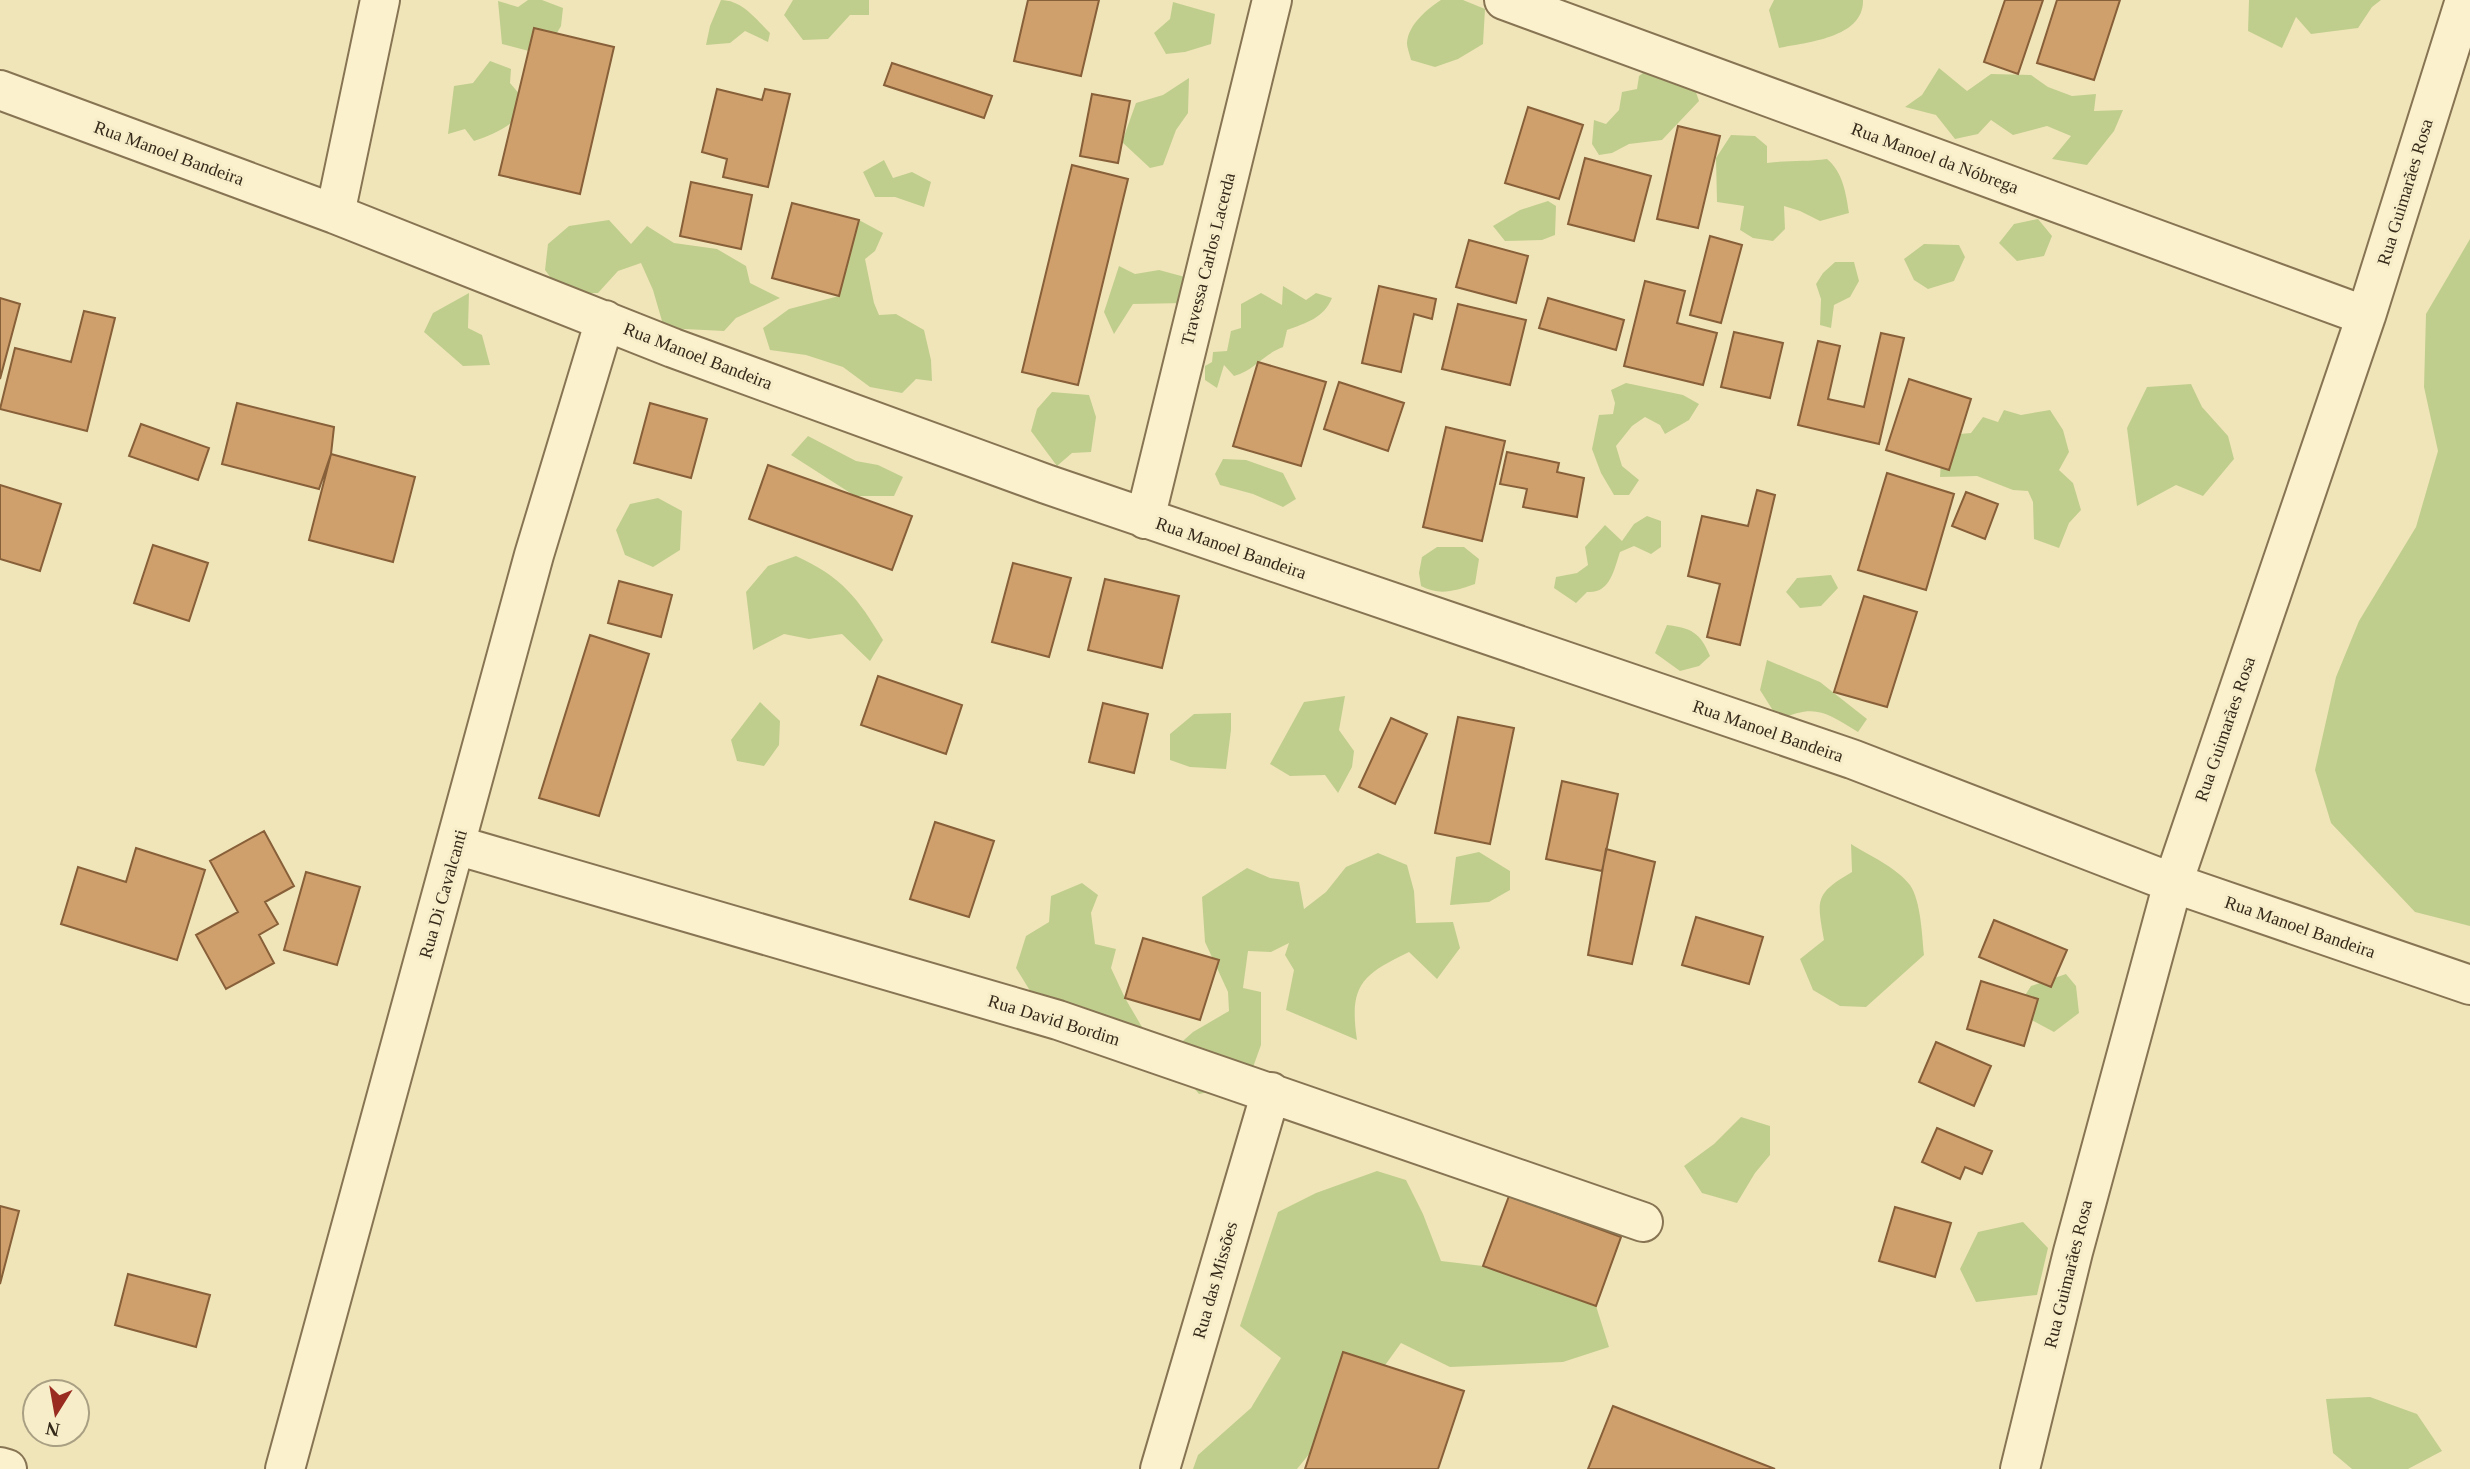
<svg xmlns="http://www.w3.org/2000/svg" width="2470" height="1469" font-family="'Times New Roman',serif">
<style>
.green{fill:#c0ce8d}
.building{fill:#d0a06c;stroke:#875f38;stroke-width:2}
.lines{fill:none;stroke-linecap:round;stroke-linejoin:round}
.street-casing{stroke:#877453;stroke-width:42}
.street{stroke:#fbf1cc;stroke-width:38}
.labels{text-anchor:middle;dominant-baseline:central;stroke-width:6;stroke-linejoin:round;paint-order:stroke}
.street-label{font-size:18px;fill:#352919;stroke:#f7eec9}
</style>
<rect width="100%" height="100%" fill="#f0e5b9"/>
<!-- green -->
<path class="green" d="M 528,0 L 542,0 L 563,8 L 561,26 L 544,55 L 502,44 L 498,1 L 518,7 Z
M 721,0 C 742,0 756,19 770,33 L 768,42 L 745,31 L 730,43 L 706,45 L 710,26 Z
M 793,0 L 869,0 L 869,15 L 850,15 L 828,39 L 803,40 L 784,15 Z
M 1441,0 L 1463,0 L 1485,9 L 1483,44 L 1458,59 L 1435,67 L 1411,60 C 1410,55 1407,48 1407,43 C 1408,25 1427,9 1441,0 Z
M 1774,0 L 1863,0 C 1864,38 1807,42 1779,48 L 1769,10 Z
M 2249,0 L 2381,0 L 2372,7 L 2358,28 L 2311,34 L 2296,17 L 2282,48 L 2248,31 Z
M 1173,2 L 1215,14 L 1211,44 L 1185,52 L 1166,54 L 1154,33 L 1170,19 Z
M 490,61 L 511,69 L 510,83 L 527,103 C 516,125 497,133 474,141 L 465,129 L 448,134 L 454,86 L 473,83 Z
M 1655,64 L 1691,78 L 1699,101 L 1662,140 L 1629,144 L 1612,153 L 1599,155 L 1592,144 L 1594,120 L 1606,124 L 1619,110 L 1622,92 L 1637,89 L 1639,76 Z
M 1939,68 L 1967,91 L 1991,74 L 2031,75 L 2048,87 L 2072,96 L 2096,94 L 2094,111 L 2123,110 L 2114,131 L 2087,165 L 2052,159 L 2071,136 L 2047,126 L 2013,135 L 1991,120 L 1978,134 L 1955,139 L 1936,115 L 1905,107 L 1922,95 Z
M 1189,78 L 1188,113 L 1176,130 L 1163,165 L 1150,168 L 1122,142 L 1136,103 L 1163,95 Z
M 1731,135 L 1755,136 L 1767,146 L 1767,163 C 1787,160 1806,162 1827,159 C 1843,172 1846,194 1849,213 L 1820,221 L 1800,211 L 1784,206 L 1785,229 L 1773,241 L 1753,238 L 1740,230 L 1744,206 L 1717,202 L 1716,158 Z
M 884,160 L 893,178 L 912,172 L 931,182 L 924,207 L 895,197 L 875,197 L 863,172 Z
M 1548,201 L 1556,206 L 1555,235 L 1542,240 L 1505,241 L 1493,226 L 1520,210 Z
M 2038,219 L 2052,236 L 2044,256 L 2017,261 L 1999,243 L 2014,224 Z
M 609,220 L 631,244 L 647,226 L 674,243 L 717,249 L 746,266 L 750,283 L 780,298 L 736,318 L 724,331 L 664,328 L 653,290 L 641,263 L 618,271 L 598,293 L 562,293 L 545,270 L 548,244 L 569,226 Z
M 859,220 L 883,233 L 875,251 L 865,259 L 874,303 L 879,315 L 896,314 L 924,330 L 931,360 L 932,381 L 916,379 L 902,393 L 870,387 L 843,367 L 806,355 L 770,350 L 763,328 L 789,309 L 839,296 Z
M 2470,239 L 2470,926 L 2415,912 L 2331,823 L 2315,770 L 2336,677 L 2359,621 L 2416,527 L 2438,451 L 2424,387 L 2426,314 Z
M 1924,244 L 1959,245 L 1965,257 L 1954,281 L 1928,289 L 1914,280 L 1904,259 Z
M 1835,262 L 1854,262 L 1859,281 L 1850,297 L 1834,305 L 1831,328 L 1820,325 L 1821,299 L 1816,284 L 1823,273 Z
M 1119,266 L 1135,274 L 1159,270 L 1185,277 L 1187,303 L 1133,304 L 1114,334 L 1104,312 Z
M 1283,286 L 1306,300 L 1316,293 L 1332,298 C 1324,318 1306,323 1287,330 L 1283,347 C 1262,355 1255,370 1234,376 L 1224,365 L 1217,388 L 1205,380 L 1205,366 L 1212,362 L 1213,352 L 1227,351 L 1231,331 L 1241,328 L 1241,304 L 1261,293 L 1282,305 Z
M 469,293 L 468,328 L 482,335 L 490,365 L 463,366 L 424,332 L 433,313 Z
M 1626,383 L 1683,395 L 1699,404 L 1689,420 L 1665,434 L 1660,425 L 1645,417 L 1632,426 L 1616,446 L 1622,466 L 1639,480 L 1629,495 L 1614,495 L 1601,473 L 1592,449 L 1599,415 L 1613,414 L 1615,403 L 1611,390 Z
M 2191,384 L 2202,407 L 2228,436 L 2234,459 L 2203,496 L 2176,485 L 2137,506 L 2127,428 L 2147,387 Z
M 1052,392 L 1089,395 L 1096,417 L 1091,452 L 1072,453 L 1057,466 L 1031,431 L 1037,409 Z
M 2004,410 L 2021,415 L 2050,410 L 2063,430 L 2069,452 L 2059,470 L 2073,483 L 2081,510 L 2069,523 L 2059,548 L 2034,539 L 2033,502 L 2028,491 L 2013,490 L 1977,476 L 1940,477 L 1942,443 L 1960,434 L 1971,433 L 1983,417 L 1998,422 Z
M 808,436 L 856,461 L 878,465 L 903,477 L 894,496 L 855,496 L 791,455 Z
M 1223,459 L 1246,460 L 1283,473 L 1296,499 L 1283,507 L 1253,494 L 1220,485 L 1215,474 Z
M 658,498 L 682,511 L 680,550 L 653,567 L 625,555 L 616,530 L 630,504 Z
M 1647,516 L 1661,521 L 1661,547 L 1651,554 L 1634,546 L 1620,552 C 1614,570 1610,594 1587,592 L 1576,603 L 1554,588 L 1556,577 L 1577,573 L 1588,565 L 1585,547 L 1605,525 L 1622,541 L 1634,524 Z
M 1437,547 L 1464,547 L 1479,559 L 1475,584 C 1455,591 1439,596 1421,586 L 1419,573 L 1422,557 Z
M 796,556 C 842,577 858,598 883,640 L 870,661 L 842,634 L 809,639 L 784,634 L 753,650 L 746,592 L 768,566 Z
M 1831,575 L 1838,588 L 1821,606 L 1800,608 L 1786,592 L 1797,578 Z
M 1667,625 C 1691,628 1700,632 1710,656 L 1699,666 L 1680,671 L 1655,653 Z
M 1767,660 L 1820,682 L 1867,719 L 1858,732 C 1826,713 1816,703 1779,720 L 1760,690 Z
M 1345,696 L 1339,730 L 1354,751 L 1352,767 L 1338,793 L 1325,775 L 1290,776 L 1270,764 L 1304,702 Z
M 760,702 L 780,721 L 779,745 L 764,766 L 737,761 L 731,740 Z
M 1231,713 L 1231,730 L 1226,769 L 1190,767 L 1170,760 L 1170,734 L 1194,714 Z
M 1851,844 C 1870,856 1896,867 1910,885 C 1921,901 1922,935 1924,955 L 1866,1007 L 1840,1006 L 1813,990 L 1800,959 L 1824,940 C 1817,900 1814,894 1852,872 Z
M 1479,852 L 1510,871 L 1510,890 L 1489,902 L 1450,905 L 1456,857 Z
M 1378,853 L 1407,865 L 1414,891 L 1416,923 L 1453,922 L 1460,948 L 1437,979 L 1409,952 C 1361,975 1349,986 1357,1040 L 1286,1010 L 1294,970 L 1285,955 L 1289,943 L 1271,952 L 1248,951 L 1243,988 L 1261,992 L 1261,1045 L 1247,1084 L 1199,1094 L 1166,1056 L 1193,1032 L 1229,1011 L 1228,992 L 1205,942 L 1202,897 L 1247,868 L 1270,878 L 1299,882 L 1304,909 L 1326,892 L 1346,867 Z
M 1082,883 L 1098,895 L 1091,913 L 1095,944 L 1116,949 L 1111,968 L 1125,998 L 1142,1027 L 1121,1041 L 1032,994 L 1016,968 L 1026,936 L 1049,922 L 1051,896 Z
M 2066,974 L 2076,986 L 2079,1013 L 2054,1032 L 2015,1011 L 2031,986 Z
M 1741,1117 L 1770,1126 L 1770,1155 L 1755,1173 L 1737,1203 L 1702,1193 L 1684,1166 L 1714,1144 Z
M 1377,1171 L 1406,1180 L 1423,1214 L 1441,1261 L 1483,1266 L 1596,1306 L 1609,1347 L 1563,1362 L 1450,1367 L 1401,1343 L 1350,1414 L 1310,1453 L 1297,1469 L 1193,1469 L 1198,1455 L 1251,1408 L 1281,1358 L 1240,1326 L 1278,1212 L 1316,1193 Z
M 2023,1222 L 2048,1248 L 2037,1295 L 1976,1302 L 1960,1269 L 1978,1232 Z
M 2370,1397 L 2417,1414 L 2442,1451 L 2408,1469 L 2352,1469 L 2333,1453 L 2326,1399 Z"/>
<!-- building -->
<path class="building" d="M 1028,0 L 1099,0 L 1081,76 L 1014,61 Z
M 2005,0 L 2043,0 L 2018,74 L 1984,62 Z
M 2057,0 L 2120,0 L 2094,80 L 2037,63 Z
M 534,28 L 614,47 L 580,194 L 499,175 Z
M 892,63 L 992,96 L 984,118 L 884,85 Z
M 717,89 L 762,100 L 765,89 L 790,94 L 768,187 L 723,177 L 727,159 L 702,152 Z
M 1092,94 L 1130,101 L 1118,163 L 1080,156 Z
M 1528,107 L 1583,125 L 1559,199 L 1505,183 Z
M 1678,126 L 1720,136 L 1698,228 L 1657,219 Z
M 1585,158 L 1651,176 L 1634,241 L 1568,224 Z
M 1072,165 L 1128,179 L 1078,385 L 1022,372 Z
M 691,182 L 752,195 L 741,249 L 680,236 Z
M 792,203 L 859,220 L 839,296 L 772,278 Z
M 1710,236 L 1742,245 L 1721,323 L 1690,315 Z
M 1469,240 L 1528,256 L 1516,303 L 1456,287 Z
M 1645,281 L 1685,291 L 1677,323 L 1717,333 L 1703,385 L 1624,366 Z
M 1379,286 L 1436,299 L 1432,319 L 1414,314 L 1401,372 L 1362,363 Z
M 0,298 L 20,304 L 0,379 Z
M 1548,298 L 1624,320 L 1616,350 L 1539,328 Z
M 1458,304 L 1526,320 L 1510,385 L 1442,369 Z
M 84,311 L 115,318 L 87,431 L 0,409 L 15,348 L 71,362 Z
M 1734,332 L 1783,343 L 1770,398 L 1721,387 Z
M 1881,333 L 1904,338 L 1879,444 L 1798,425 L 1818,341 L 1840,346 L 1828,399 L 1864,407 Z
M 1258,362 L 1326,382 L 1301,466 L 1233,446 Z
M 1909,379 L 1971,399 L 1949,470 L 1886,450 Z
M 1339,382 L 1404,403 L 1388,451 L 1324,429 Z
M 237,403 L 334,427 L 331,454 L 319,489 L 222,464 Z
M 650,403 L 707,419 L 691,478 L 634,463 Z
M 141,424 L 209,448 L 198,480 L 129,456 Z
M 1446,427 L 1505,441 L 1482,541 L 1423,527 Z
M 1507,452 L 1559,463 L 1557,472 L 1584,478 L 1577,517 L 1523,507 L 1527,489 L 1500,484 Z
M 331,454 L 415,477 L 393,562 L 309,540 Z
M 768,465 L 912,516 L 892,570 L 749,519 Z
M 1887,473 L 1954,494 L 1926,590 L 1858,570 Z
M 0,485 L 61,504 L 40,571 L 0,559 Z
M 1757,490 L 1775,495 L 1740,645 L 1707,637 L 1720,584 L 1688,576 L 1702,516 L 1748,526 Z
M 1966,492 L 1998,504 L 1985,539 L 1952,526 Z
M 153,545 L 208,563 L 189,621 L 134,603 Z
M 1013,563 L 1071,578 L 1049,657 L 992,642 Z
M 1105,579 L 1179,596 L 1162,668 L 1088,650 Z
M 619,581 L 672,595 L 661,637 L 608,623 Z
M 1864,596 L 1917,612 L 1887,707 L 1834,692 Z
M 590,635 L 649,654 L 599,816 L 539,798 Z
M 878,676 L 962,705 L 946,754 L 861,725 Z
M 1103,703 L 1148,714 L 1134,773 L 1089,762 Z
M 1458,717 L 1514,728 L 1490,844 L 1435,833 Z
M 1391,718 L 1427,734 L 1395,804 L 1359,787 Z
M 1562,781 L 1618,794 L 1602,871 L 1546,859 Z
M 935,822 L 994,841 L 969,917 L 910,899 Z
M 264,831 L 294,886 L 265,902 L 278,924 L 259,935 L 274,963 L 226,989 L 196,935 L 238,912 L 210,861 Z
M 136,848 L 205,870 L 177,960 L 61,924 L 78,867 L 126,882 Z
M 1606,849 L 1655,862 L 1632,964 L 1588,955 Z
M 306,872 L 360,887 L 337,965 L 284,950 Z
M 1696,917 L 1763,937 L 1749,984 L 1682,965 Z
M 1994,920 L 2067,950 L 2051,987 L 1979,957 Z
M 1143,938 L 1219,960 L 1200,1020 L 1125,998 Z
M 1981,981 L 2038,999 L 2024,1046 L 1967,1029 Z
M 1936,1042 L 1991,1066 L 1974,1106 L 1919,1082 Z
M 1937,1128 L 1992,1151 L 1982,1174 L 1965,1167 L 1960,1179 L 1922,1162 Z
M 1509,1196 L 1621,1237 L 1596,1306 L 1483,1266 Z
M 0,1206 L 19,1211 L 0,1284 Z
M 1895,1207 L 1951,1223 L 1935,1277 L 1879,1261 Z
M 128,1274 L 210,1295 L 196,1347 L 115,1325 Z
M 1343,1352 L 1464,1391 L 1438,1469 L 1305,1469 Z
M 1613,1406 L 1775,1469 L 1588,1469 Z"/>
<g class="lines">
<defs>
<path id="street" d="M 1504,0 L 2366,316
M 0,90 L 335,214 L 673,348 L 1046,484 L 1852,759 L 2173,883 L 2470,985
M 335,214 L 380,0
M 1145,519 L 1272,0
M 456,845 L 1058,1020 L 1643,1222
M 0,1467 L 7,1469
M 285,1469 L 534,555 L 605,320
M 1160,1469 L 1271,1092
M 2020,1469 L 2073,1252 L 2173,883 L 2366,316 L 2465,0"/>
</defs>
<!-- street casing -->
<use href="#street" class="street-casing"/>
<!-- street -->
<use href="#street" class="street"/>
</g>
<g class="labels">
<!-- street labels -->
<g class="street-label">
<text transform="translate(169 153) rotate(20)">Rua Manoel Bandeira</text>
<text transform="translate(1935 158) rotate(20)">Rua Manoel da Nóbrega</text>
<text transform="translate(2405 192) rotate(-73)">Rua Guimarães Rosa</text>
<text transform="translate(1208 259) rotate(-76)">Travessa Carlos Lacerda</text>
<text transform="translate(698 356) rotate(21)">Rua Manoel Bandeira</text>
<text transform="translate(1231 548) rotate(19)">Rua Manoel Bandeira</text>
<text transform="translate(2225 729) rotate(-71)">Rua Guimarães Rosa</text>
<text transform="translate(1768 731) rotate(19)">Rua Manoel Bandeira</text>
<text transform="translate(443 894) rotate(-74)">Rua Di Cavalcanti</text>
<text transform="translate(2300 927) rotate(19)">Rua Manoel Bandeira</text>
<text transform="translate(1054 1020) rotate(17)">Rua David Bordim</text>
<text transform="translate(2068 1274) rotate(-76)">Rua Guimarães Rosa</text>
<text transform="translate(1215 1280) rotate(-74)">Rua das Missões</text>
</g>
</g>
<!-- north arrow -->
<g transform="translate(56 1413) rotate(191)"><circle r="33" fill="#f7eec9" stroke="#a99f83" stroke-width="2"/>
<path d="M0-5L12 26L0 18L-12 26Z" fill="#992b20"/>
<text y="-10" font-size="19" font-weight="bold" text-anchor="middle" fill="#352919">N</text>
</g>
</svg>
